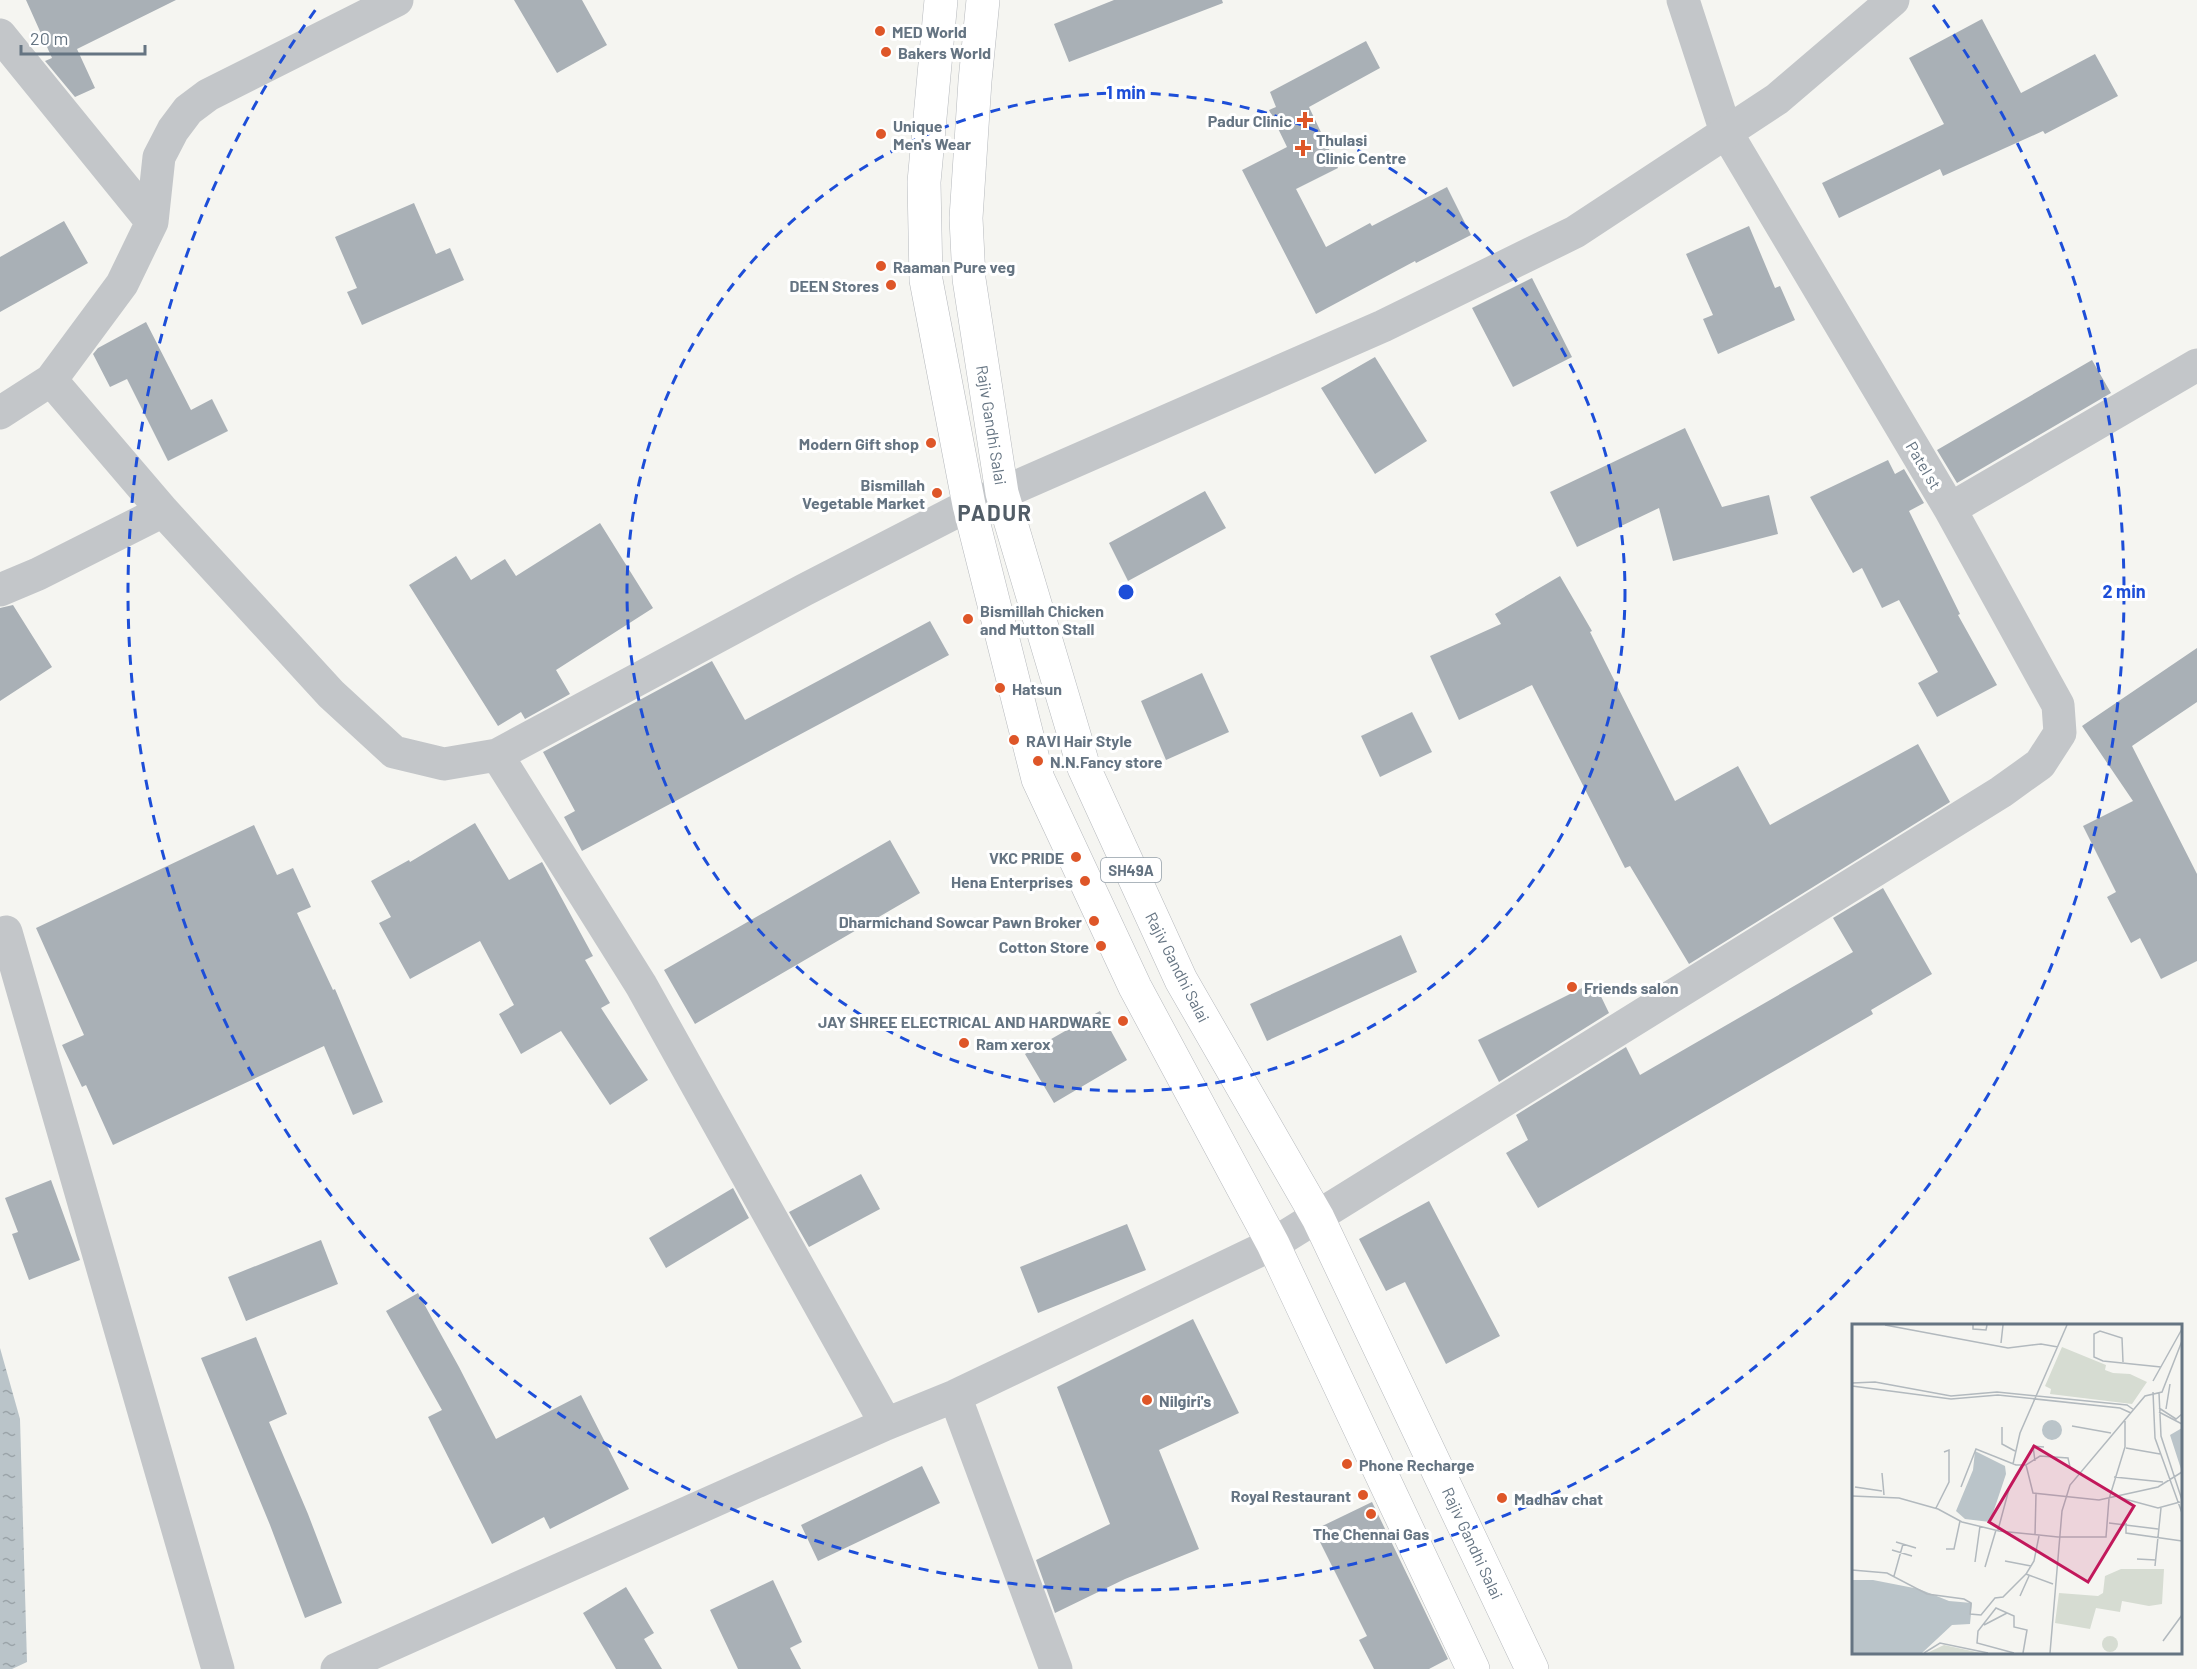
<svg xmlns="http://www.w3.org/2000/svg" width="2197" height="1669" font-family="Barlow,sans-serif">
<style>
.water{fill:url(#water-ripples)}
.building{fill:#a9b0b6}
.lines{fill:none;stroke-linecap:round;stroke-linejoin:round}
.primary-casing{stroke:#b6b9bd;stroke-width:34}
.minor{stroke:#c3c6c9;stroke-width:33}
.tertiary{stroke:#c3c6c9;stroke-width:33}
.primary{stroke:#fff;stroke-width:33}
.ring{fill:none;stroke:#1d4ed8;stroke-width:3;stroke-dasharray:10 8}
.poi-dot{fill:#de5628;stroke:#fff;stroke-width:2}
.labels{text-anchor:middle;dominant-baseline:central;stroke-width:6;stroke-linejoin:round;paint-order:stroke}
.shield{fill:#fff;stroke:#939ea8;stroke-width:1.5}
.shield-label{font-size:15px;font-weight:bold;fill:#657482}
.poi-label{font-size:16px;font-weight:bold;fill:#657482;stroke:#fff;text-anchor:start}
.street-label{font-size:16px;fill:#657482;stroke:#fff}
.district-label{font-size:22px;font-weight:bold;letter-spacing:1.5px;fill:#525d67;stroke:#fff}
.inset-road{fill:none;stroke:#b2b9be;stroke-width:1.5}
.view{fill:#c2185b;fill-opacity:0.15;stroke:#c2185b;stroke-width:3}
.inset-edge{fill:none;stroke:#657482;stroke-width:3}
.centre{fill:#1d4ed8;stroke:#fff;stroke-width:3}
.ring-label{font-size:18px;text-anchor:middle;font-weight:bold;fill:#1d4ed8;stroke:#fff;stroke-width:6;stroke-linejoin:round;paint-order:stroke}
</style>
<defs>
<pattern id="water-ripples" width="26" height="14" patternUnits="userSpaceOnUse" patternTransform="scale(1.5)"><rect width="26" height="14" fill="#bac4c9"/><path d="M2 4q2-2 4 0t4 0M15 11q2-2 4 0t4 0" fill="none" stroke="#9ba4a9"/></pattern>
</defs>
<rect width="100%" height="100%" fill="#f5f5f1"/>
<!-- water -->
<path class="water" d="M 0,1348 L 20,1419 L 27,1662 L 12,1669 L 0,1669 Z"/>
<!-- building -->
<path class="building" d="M 26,0 L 176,0 L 77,49 L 95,88 L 75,97 L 45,61 L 52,58 Z
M 514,0 L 582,0 L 607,45 L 557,73 Z
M 1114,0 L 1222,0 L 1223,3 L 1069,62 L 1054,24 Z
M 1982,19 L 2021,93 L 2095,54 L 2118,96 L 2045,134 L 2043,131 L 1943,176 L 1940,169 L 1839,218 L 1822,183 L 1944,124 L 1909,58 Z
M 1366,41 L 1380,68 L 1309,107 L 1338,168 L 1296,189 L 1326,247 L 1370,223 L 1372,226 L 1447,187 L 1471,235 L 1416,263 L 1415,261 L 1316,314 L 1242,170 L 1287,147 L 1269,110 L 1276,107 L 1270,92 Z
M 414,203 L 436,254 L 450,248 L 464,280 L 362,325 L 347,292 L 357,288 L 335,237 Z
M 64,221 L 88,263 L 0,312 L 0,257 Z
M 1749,226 L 1775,288 L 1780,286 L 1795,320 L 1718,354 L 1703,319 L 1713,315 L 1686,254 Z
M 1532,278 L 1572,357 L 1513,387 L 1472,308 Z
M 146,322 L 191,410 L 212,399 L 228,431 L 168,461 L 127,379 L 110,387 L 93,354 L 98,348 Z
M 1375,357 L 1427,441 L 1375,474 L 1321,388 Z
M 2092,360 L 2111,393 L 1957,483 L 1937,450 Z
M 1685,428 L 1722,507 L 1769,495 L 1778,534 L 1673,561 L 1659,508 L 1577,547 L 1550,492 Z
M 1888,460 L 1895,474 L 1904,469 L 1924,503 L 1909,511 L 1960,614 L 1958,615 L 1997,685 L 1937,717 L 1918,683 L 1938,672 L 1899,600 L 1882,608 L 1862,568 L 1853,573 L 1810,497 Z
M 1205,491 L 1226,528 L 1128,581 L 1109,543 Z
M 600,523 L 653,608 L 556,670 L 570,694 L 525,719 L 521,712 L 498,726 L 409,585 L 456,556 L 471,580 L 505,559 L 516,576 Z
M 1560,576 L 1592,631 L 1590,632 L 1675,801 L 1738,766 L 1770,825 L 1918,744 L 1950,802 L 1689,964 L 1630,866 L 1625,868 L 1532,685 L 1459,720 L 1430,656 L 1501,624 L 1495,614 Z
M 13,605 L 52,667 L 0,701 L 0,608 Z
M 930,621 L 949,655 L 582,851 L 564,817 L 575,811 L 543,752 L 712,661 L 745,720 Z
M 2197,648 L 2197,702 L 2132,746 L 2197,874 L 2197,961 L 2161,979 L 2140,938 L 2131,943 L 2107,897 L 2116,892 L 2083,826 L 2133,801 L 2082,726 Z
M 1202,673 L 1229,732 L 1166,760 L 1141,701 Z
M 1412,712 L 1432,752 L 1380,777 L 1361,736 Z
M 475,823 L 509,880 L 542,862 L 593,956 L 585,960 L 610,1003 L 601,1008 L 648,1080 L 610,1105 L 561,1031 L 521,1054 L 499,1014 L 514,1005 L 480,941 L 410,979 L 379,923 L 391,917 L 371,881 L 409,860 L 410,862 Z
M 254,825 L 277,875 L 293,868 L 311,907 L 297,913 L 333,990 L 335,989 L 383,1102 L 353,1115 L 324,1046 L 113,1145 L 86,1085 L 82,1087 L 62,1045 L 84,1035 L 36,928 Z
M 890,840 L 920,893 L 695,1024 L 664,970 Z
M 1883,888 L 1932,974 L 1871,1010 L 1873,1014 L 1538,1208 L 1506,1153 L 1528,1140 L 1516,1115 L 1626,1047 L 1640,1075 L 1853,952 L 1833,918 Z
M 1401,935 L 1417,972 L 1267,1041 L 1250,1004 Z
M 1594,982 L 1609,1013 L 1499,1082 L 1478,1040 Z
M 1100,1011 L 1127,1060 L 1054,1103 L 1025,1054 Z
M 861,1174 L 880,1209 L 809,1247 L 789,1212 Z
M 51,1180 L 80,1260 L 29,1280 L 12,1234 L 18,1232 L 5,1198 Z
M 733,1188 L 749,1218 L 666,1268 L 649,1238 Z
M 1429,1201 L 1500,1336 L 1446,1364 L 1405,1282 L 1386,1291 L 1359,1239 Z
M 1127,1224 L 1146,1270 L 1038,1313 L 1020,1267 Z
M 321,1240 L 338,1284 L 246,1321 L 228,1277 Z
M 418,1293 L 459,1367 L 496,1439 L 581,1395 L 629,1489 L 550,1529 L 544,1517 L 492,1544 L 428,1417 L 442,1410 L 386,1311 Z
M 1193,1319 L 1239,1413 L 1159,1450 L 1199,1549 L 1125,1579 L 1055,1613 L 1036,1560 L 1110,1524 L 1057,1387 Z
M 256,1337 L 287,1414 L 269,1422 L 308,1514 L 342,1603 L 305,1618 L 270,1525 L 201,1358 Z
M 922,1466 L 940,1503 L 818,1561 L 801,1525 Z
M 1372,1502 L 1448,1659 L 1429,1669 L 1374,1669 L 1359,1640 L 1367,1636 L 1314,1530 Z
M 773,1580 L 802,1642 L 790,1648 L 801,1669 L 738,1669 L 710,1610 Z
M 626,1587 L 654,1633 L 644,1639 L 662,1669 L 616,1669 L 583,1613 Z"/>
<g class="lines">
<defs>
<path id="primary" d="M 941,0 L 924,182 L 926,280 L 969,505 L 1038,779 L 1135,987 L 1273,1244 L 1473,1669
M 983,0 L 975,81 L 966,218 L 969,279 L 1002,493 L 1084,768 L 1181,980 L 1318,1218 L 1532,1669"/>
</defs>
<!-- primary casing -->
<use href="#primary" class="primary-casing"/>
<!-- minor -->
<path class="minor" d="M 0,35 L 152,222
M 51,380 L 163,511 L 331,694 L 394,752 L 444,764 L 497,755 L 804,590 L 969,505
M 0,413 L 51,380 L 122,284 L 152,222 L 159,157 L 173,130 L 188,110 L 208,95 L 397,0
M 1950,509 L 2197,365
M 0,590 L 38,574 L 163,511
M 497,755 L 641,985 L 886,1424
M 6,932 L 218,1669
M 955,1396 L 1056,1669
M 337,1669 L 886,1424 L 955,1396 L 1273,1244 L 2001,792 L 2040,764 L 2060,733 L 2058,705 L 1950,509 L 1726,132 L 1683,0"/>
<!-- tertiary -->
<path class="tertiary" d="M 969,505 L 1002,493 L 1383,326 L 1575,232 L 1777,99 L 1893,0"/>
<!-- primary -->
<use href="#primary" class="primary"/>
</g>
<!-- distance rings -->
<g class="ring">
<circle cx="1126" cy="592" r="499"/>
<path d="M1933 5A998 998 0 1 1 319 5"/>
</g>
<!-- markers -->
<g class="poi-dot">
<circle cx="880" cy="31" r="6"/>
<circle cx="886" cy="52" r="6"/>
<path d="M1302 111h6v6h6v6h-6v6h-6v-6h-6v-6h6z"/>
<circle cx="881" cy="134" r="6"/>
<path d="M1300 139h6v6h6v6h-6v6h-6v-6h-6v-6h6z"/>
<circle cx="881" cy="266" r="6"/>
<circle cx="891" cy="285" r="6"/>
<circle cx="931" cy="443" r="6"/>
<circle cx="937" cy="493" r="6"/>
<circle cx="968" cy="619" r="6"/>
<circle cx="1000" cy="688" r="6"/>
<circle cx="1014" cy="740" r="6"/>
<circle cx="1038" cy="761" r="6"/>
<circle cx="1076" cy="857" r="6"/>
<circle cx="1085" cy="881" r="6"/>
<circle cx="1094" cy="921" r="6"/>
<circle cx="1101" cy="946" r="6"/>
<circle cx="1572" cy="987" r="6"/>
<circle cx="1123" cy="1021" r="6"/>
<circle cx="964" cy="1043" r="6"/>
<circle cx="1147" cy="1400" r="6"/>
<circle cx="1347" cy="1464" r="6"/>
<circle cx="1363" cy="1495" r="6"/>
<circle cx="1502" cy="1498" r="6"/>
<circle cx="1371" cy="1514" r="6"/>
</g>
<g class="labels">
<!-- shield labels -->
<rect class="shield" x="1101" y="858" width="60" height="24" rx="4.5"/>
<g class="shield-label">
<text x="1131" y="870">SH49A</text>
</g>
<!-- poi labels -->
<g class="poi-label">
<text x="892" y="31">MED World</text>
<text x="898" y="52">Bakers World</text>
<text x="1292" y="120" text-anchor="end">Padur Clinic</text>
<text x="893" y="125">Unique<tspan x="893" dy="18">Men's Wear</tspan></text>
<text x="1316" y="139">Thulasi<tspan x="1316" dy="18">Clinic Centre</tspan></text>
<text x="893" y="266">Raaman Pure veg</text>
<text x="879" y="285" text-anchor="end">DEEN Stores</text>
<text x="919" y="443" text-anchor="end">Modern Gift shop</text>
<text x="925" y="484" text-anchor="end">Bismillah<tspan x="925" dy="18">Vegetable Market</tspan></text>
<text x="980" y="610">Bismillah Chicken<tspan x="980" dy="18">and Mutton Stall</tspan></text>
<text x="1012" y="688">Hatsun</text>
<text x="1026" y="740">RAVI Hair Style</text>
<text x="1050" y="761">N.N.Fancy store</text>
<text x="1064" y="857" text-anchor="end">VKC PRIDE</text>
<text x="1073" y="881" text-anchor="end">Hena Enterprises</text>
<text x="1082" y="921" text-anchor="end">Dharmichand Sowcar Pawn Broker</text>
<text x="1089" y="946" text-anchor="end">Cotton Store</text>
<text x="1584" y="987">Friends salon</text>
<text x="1111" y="1021" text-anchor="end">JAY SHREE ELECTRICAL AND HARDWARE</text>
<text x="976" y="1043">Ram xerox</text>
<text x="1159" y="1400">Nilgiri's</text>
<text x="1359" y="1464">Phone Recharge</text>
<text x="1351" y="1495" text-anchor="end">Royal Restaurant</text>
<text x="1514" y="1498">Madhav chat</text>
<text x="1371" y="1533" text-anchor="middle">The Chennai Gas</text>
</g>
<!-- street labels -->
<g class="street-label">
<text transform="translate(992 425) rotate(81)">Rajiv Gandhi Salai</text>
<text transform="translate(1924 465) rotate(59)">Patel st</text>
<text transform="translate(1178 967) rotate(63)">Rajiv Gandhi Salai</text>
<text transform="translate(1473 1543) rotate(65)">Rajiv Gandhi Salai</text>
</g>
<!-- district labels -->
<g class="district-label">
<text x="995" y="512">PADUR</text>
</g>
</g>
<!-- overview -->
<g transform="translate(1852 1324)">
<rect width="330" height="330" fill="#f5f5f1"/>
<path d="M 210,23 L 254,41 L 253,46 L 261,49 L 278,50 L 295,58 L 280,80 L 198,70 L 199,65 L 193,62 ZM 269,245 L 312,245 L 310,280 L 297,282 L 270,277 L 268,288 L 244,284 L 238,305 L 203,299 L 207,269 L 246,272 L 251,269 L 253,252 ZM 92,321 L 129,329 L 75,329 Z" fill="#d6dcd2"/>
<path d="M250 320a8 8 0 1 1 16 0a8 8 0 1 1-16 0Z" fill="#d6dcd2"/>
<path d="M190 106a10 10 0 1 1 20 0a10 10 0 1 1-20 0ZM 330,104 L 330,144 L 329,145 L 318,111 ZM 123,127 L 153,142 L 154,150 L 138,198 L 113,195 L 104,187 L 121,146 ZM 0,256 L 21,256 L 67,265 L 97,277 L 120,279 L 118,300 L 100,301 L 70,329 L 0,329 Z" fill="#bac4c9"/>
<path class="inset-road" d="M 33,1 L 156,24 L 189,20 L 206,23M 121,1 L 121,5 L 134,6 L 135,1M 149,19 L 151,1M 271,38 L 270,14 L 248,7 L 242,10 L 242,33 L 251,37 L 309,43M 301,57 L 330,5M 0,59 L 23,58 L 99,72 L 145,68 L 275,81 L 282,86M 0,62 L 99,75 L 146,71 L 268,84 L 279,89M 301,68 L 303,114 L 330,189M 307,69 L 309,112 L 330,176M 307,84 L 324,95 L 330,90M 314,85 L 318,60M 307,88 L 330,100M 220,102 L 259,109M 150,103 L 150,120 L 163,127M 274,124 L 308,130M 183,137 L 181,122 L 192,123M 161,140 L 168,109 L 215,1M 174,141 L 181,169 L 247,176 L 306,163 L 330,148M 30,149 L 32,171M 262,153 L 311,158M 3,163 L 30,167M 109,163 L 124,125 L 164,141 L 174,141 L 188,132 L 216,134 L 218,143M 0,172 L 47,174 L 86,185 L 110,198 L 147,207 L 206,213 L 254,213 L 257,175 L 273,123 L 273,97M 269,174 L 306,184 L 328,178M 84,184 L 97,158 L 97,126 L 92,128M 257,199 L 306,205M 274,199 L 274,209 L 330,217M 146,206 L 157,165M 183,211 L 184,170M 187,212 L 182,237 L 174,250 L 201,260M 44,218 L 64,224M 94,225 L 102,225 L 108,197M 40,226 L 60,232M 285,235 L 304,236M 153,237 L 179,242M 123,238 L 128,202M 303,242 L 309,184M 133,243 L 144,206M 0,246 L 35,249 L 75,270 L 112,275 L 119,279 L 118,290 L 129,291 L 143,274 L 151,273 L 174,250M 42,252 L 51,220M 168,272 L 177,252M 132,301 L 155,289M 311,317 L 330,291M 72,329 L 88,319 L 136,329M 162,329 L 125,319 L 126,307 L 144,284 L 162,292 L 162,303 L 175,306 L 171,329M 198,329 L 210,187 L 218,161 L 293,72 L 310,68 L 330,17"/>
<path class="view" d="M 182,122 L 282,182 L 236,258 L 137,198 Z"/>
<rect width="330" height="330" class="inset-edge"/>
</g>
<circle cx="1126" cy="592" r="9" class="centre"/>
<g class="ring-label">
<text x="1126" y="99">1 min</text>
<text x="2124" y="598">2 min</text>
</g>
<!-- scale -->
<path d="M21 45v9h124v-9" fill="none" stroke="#657482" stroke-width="3"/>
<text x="30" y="45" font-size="18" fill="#657482" stroke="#ffffff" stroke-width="4.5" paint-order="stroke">20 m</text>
</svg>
